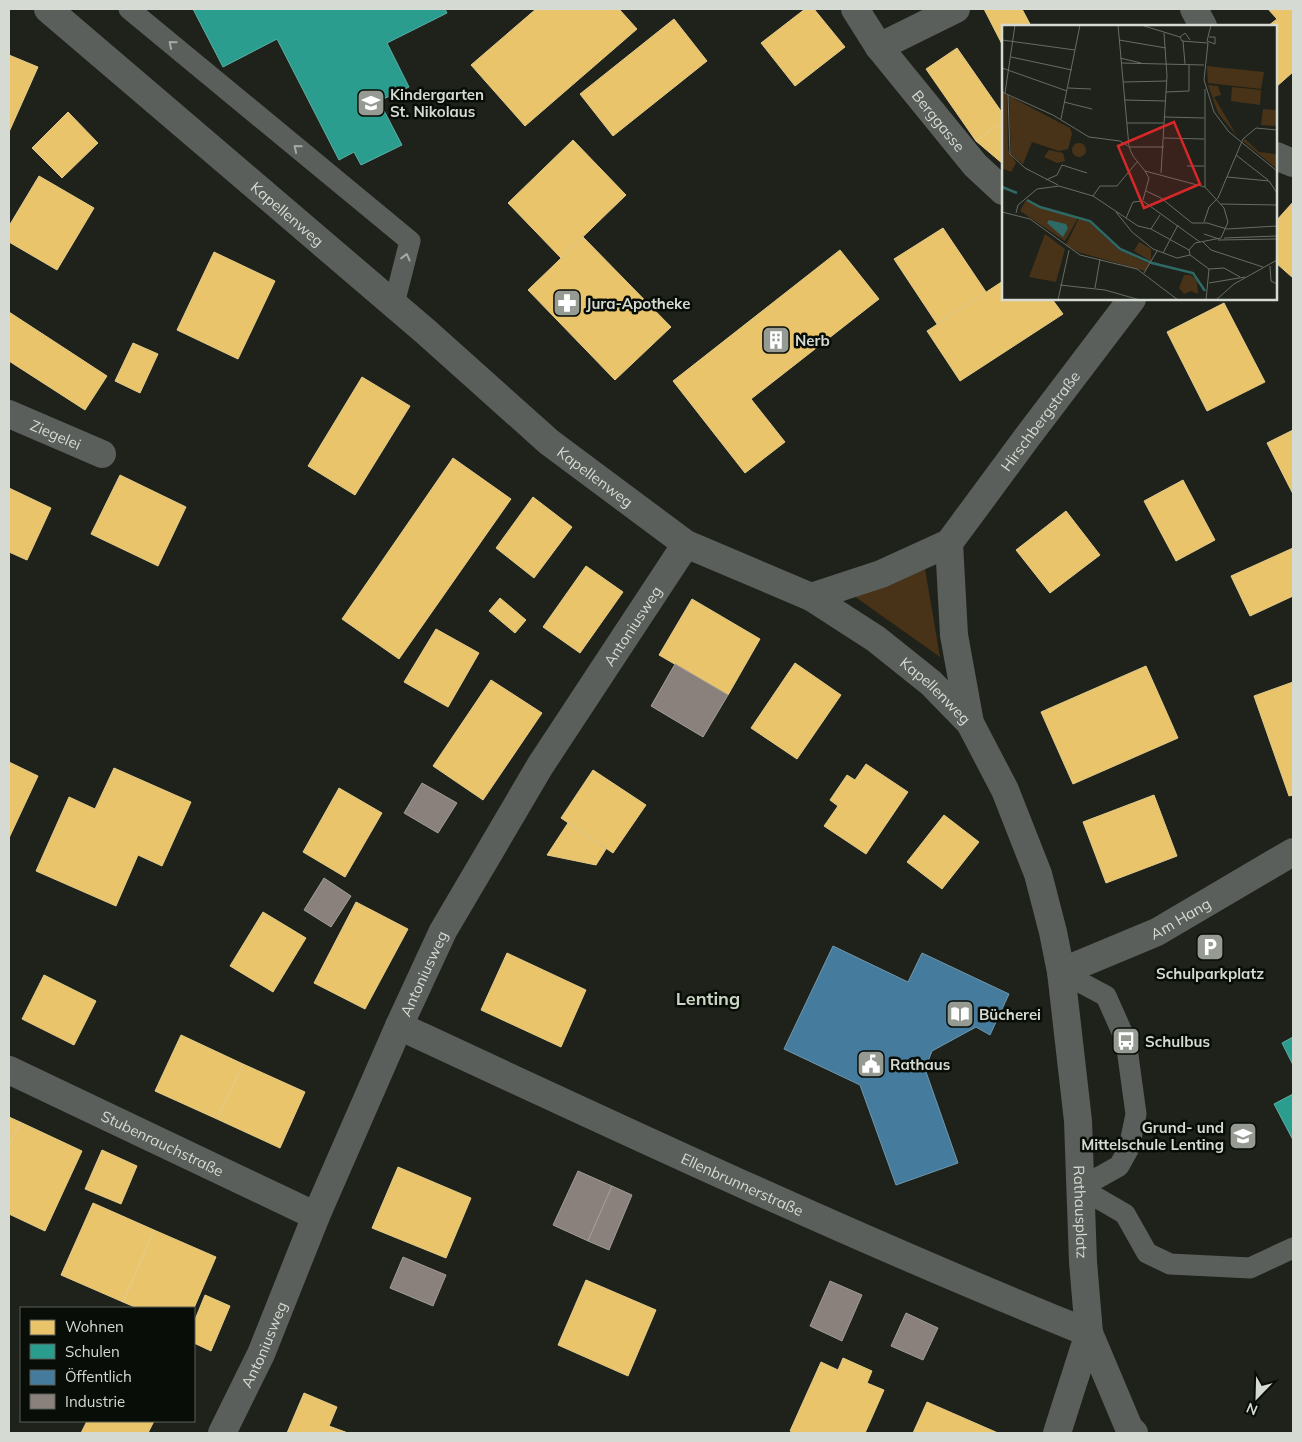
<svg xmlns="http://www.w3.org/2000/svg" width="1302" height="1442" font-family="Mulish,sans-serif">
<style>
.green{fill:#483319}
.homes{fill:#e9c46a;stroke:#e3cb89}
.schools{fill:#2a9d8f;stroke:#5db0a3}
.public{fill:#457b9d;stroke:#7098ad}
.industry{fill:#8a817c;stroke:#a09c96}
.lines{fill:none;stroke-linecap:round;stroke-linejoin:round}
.service{stroke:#5a5f5b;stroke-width:21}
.minor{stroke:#5a5f5b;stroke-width:28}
.oneway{stroke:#a4a9a2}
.labels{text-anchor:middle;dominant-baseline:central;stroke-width:5;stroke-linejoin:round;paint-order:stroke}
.poi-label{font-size:15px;font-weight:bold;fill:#d5dbd2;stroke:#090d07;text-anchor:start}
.street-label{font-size:15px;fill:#d5dbd2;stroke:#090d07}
.quarter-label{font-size:18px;font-weight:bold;fill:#cbd5c4;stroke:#090d07}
.inset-river{fill:none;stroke:#2f6966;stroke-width:2.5}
.inset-road{fill:none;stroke:#676c64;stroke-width:1}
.view{fill:#d62828;fill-opacity:0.15;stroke:#d62828;stroke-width:2.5}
.inset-edge{fill:none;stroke:#d5dbd2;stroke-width:2.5}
</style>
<rect width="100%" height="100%" fill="#1e221a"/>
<!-- green -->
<path class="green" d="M 925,569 L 940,657 L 854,596 Z"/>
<!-- homes -->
<path class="homes" d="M 536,9 L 619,9 L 637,29 L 525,126 L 471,65 Z
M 805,9 L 814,9 L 845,47 L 795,86 L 761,43 Z
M 984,9 L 1022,9 L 1031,26 L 1003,26 L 1003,46 Z
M 1268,9 L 1293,9 L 1293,72 L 1276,87 L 1276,26 L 1268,26 L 1277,19 Z
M 674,19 L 707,61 L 613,136 L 580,94 Z
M 957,48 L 1003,114 L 1003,122 L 976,141 L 926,69 Z
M 9,55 L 38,67 L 9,132 Z
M 68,112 L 98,143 L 62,178 L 32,148 Z
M 1003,122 L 1003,164 L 976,141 Z
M 573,140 L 626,195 L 561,258 L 508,203 Z
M 39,176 L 94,208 L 57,270 L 9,242 L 9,226 Z
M 1293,202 L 1293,278 L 1276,263 L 1276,221 Z
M 943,228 L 986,292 L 937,324 L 894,259 Z
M 583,237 L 671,327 L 615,380 L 528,290 Z
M 840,250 L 879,299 L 751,399 L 785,442 L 745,473 L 673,381 Z
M 214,252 L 275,281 L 238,359 L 177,330 Z
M 1003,281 L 1003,299 L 1052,299 L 1063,314 L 960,381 L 927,331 Z
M 1224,303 L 1265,382 L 1207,411 L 1167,332 Z
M 9,312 L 107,376 L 85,410 L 9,361 Z
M 133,343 L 158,354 L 140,393 L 115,381 Z
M 362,377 L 410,406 L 355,495 L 308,466 Z
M 1293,430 L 1293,494 L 1267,443 Z
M 453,458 L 511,499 L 399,659 L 342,619 Z
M 120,475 L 186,507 L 158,566 L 91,534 Z
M 1183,480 L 1215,540 L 1176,561 L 1144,501 Z
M 9,488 L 51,508 L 27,560 L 9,552 Z
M 533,497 L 572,527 L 534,578 L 496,548 Z
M 1066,511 L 1100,555 L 1050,593 L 1016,550 Z
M 1293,548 L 1293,596 L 1250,616 L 1231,576 Z
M 586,566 L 623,592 L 580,653 L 543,627 Z
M 500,598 L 526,620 L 515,633 L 489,611 Z
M 692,599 L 760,639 L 728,695 L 659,655 Z
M 436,629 L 479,653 L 448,707 L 404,682 Z
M 795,663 L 841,695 L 797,759 L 751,728 Z
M 1146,666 L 1178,738 L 1073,784 L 1041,712 Z
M 491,680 L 542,713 L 483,800 L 433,766 Z
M 1293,682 L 1293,795 L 1289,796 L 1254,696 Z
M 9,762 L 38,776 L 9,838 Z
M 866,764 L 908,792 L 866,854 L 824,826 L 838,806 L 830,800 L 847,775 L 855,780 Z
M 114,768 L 191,802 L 162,866 L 138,855 L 116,906 L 36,871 L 69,797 L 95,809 Z
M 593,770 L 646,805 L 613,853 L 561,818 Z
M 339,788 L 382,813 L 345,877 L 303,852 Z
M 1154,795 L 1177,856 L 1106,883 L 1083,822 Z
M 944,815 L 979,842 L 942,889 L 907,862 Z
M 568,823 L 606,849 L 596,865 L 547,855 Z
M 356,902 L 408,929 L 365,1009 L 314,983 Z
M 263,912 L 306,938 L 273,992 L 230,966 Z
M 507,953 L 586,990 L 561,1047 L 481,1010 Z
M 44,975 L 96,1001 L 74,1045 L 22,1019 Z
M 181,1035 L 243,1064 L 217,1119 L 155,1091 Z
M 243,1064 L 305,1092 L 280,1148 L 217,1119 Z
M 9,1117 L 20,1122 L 9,1146 Z
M 20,1122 L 82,1151 L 45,1231 L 9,1214 L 9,1146 Z
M 102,1150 L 137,1166 L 121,1204 L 85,1189 Z
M 398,1167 L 471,1198 L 446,1258 L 372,1228 Z
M 93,1203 L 154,1230 L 123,1302 L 61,1275 Z
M 154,1230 L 216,1257 L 194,1308 L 137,1308 L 123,1302 Z
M 586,1280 L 656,1310 L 628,1376 L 558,1345 Z
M 205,1295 L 230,1306 L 211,1351 L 194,1343 L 194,1322 Z
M 843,1358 L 872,1371 L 867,1383 L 884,1390 L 865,1433 L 794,1433 L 790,1431 L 821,1362 L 838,1370 Z
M 304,1393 L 337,1407 L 329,1426 L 348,1433 L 287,1433 Z
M 927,1402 L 998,1433 L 913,1433 Z
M 87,1421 L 154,1421 L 148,1433 L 81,1433 Z"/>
<!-- schools -->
<path class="schools" d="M 193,9 L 445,9 L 447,13 L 387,43 L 409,87 L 379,101 L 402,145 L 361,165 L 354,152 L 339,160 L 277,39 L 223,67 Z
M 1293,1037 L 1293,1065 L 1282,1043 Z
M 1293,1094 L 1293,1140 L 1274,1104 Z"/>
<!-- public -->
<path class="public" d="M 833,946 L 908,982 L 922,953 L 1009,994 L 990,1035 L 976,1027 L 932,1051 L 925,1069 L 958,1163 L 896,1185 L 860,1085 L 784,1049 Z"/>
<!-- industry -->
<path class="industry" d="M 675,664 L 728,695 L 703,737 L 651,706 Z
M 422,783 L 457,803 L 438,833 L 404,813 Z
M 324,878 L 351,896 L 331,927 L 304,910 Z
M 578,1171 L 612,1186 L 588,1241 L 553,1225 Z
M 612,1186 L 632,1195 L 609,1250 L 588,1241 Z
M 403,1257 L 446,1275 L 433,1306 L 390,1288 Z
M 830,1281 L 862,1295 L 842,1341 L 810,1326 Z
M 906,1313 L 938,1328 L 923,1360 L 891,1346 Z"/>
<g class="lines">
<!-- service -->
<path class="service" d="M 129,9 L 410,241 L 394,304
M 1061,972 L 1106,996 L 1126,1041 L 1136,1114 L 1129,1148 L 1119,1166 L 1080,1188
M 1080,1188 L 1125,1214 L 1147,1253 L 1170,1264 L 1250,1268 L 1293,1248"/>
<!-- minor -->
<g class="minor">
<path id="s1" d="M 48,9 L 425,331 L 549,442 L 686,544 L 811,597 L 876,639 L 931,683 L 970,723 L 1005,790 L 1038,874 L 1053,932 L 1061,972 L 1078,1121 L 1083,1262 L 1089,1333 L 1129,1428 L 1134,1433"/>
<path id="s2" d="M 855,9 L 879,47 L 975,165 L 1003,191"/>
<path d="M 1194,9 L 1203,26"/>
<path d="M 879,47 L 956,9"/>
<path d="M 1276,156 L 1293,163"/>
<path id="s3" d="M 9,414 L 102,454"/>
<path d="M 811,597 L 881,574 L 949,543"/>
<path id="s4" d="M 970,723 L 954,635 L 949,543 L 1028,436 L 1132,299"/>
<path id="s5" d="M 1061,972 L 1157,932 L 1293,852"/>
<path id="s6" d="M 399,1026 C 627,1132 856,1239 1089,1333"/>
<path id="s7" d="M 9,1070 L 316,1216"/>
<path id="s8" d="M 222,1433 L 261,1354 L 316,1216 L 399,1026 L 443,931 L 540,766 L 686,544"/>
<path d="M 1057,1433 L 1089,1333"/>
</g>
</g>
<!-- one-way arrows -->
<defs><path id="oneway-chevron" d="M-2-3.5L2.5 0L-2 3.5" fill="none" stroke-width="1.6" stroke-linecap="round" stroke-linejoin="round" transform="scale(1.25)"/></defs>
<g class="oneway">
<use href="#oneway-chevron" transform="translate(172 44) rotate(-140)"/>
<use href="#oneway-chevron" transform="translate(297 148) rotate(-140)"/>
<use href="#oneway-chevron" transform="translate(406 257) rotate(-76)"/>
</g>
<!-- icons -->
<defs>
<symbol id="school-square" viewBox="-11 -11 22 22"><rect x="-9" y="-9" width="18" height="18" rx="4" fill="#959a92" stroke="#090d07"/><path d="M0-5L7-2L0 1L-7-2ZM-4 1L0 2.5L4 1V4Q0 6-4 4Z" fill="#fff"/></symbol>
<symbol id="pharmacy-square" viewBox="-11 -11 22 22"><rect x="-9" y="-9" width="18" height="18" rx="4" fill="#959a92" stroke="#090d07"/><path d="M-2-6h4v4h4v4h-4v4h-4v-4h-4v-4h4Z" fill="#fff"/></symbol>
<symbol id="building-square" viewBox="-11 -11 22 22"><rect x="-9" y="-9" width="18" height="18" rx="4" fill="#959a92" stroke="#090d07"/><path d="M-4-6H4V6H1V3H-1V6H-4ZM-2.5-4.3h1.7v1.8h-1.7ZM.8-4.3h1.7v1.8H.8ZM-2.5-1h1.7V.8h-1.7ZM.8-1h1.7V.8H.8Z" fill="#fff"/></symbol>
<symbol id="parking-square" viewBox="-11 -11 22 22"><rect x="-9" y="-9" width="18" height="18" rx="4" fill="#959a92" stroke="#090d07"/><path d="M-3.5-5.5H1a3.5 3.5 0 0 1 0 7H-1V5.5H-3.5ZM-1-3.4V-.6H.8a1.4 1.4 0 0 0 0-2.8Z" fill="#fff"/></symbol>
<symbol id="library-square" viewBox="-11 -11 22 22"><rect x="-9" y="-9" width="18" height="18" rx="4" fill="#959a92" stroke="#090d07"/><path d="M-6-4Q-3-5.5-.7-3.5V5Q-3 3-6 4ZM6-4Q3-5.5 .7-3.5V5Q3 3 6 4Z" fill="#fff"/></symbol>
<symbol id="bus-square" viewBox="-11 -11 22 22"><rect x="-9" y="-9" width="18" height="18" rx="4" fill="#959a92" stroke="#090d07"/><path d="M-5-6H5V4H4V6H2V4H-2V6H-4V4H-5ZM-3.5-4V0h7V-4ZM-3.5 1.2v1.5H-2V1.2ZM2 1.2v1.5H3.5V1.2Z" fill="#fff"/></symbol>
<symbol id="civic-square" viewBox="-11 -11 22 22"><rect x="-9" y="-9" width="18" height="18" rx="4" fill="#959a92" stroke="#090d07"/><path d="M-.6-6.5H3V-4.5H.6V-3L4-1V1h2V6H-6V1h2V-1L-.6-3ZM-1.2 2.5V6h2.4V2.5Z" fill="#fff"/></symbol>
</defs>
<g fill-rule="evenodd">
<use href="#school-square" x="355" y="87" width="32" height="32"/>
<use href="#pharmacy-square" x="551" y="287" width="32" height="32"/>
<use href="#building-square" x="760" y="324" width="32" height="32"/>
<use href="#parking-square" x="1194" y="931" width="32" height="32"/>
<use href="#library-square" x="944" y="998" width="32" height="32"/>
<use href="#bus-square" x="1110" y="1025" width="32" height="32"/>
<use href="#civic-square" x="855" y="1048" width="32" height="32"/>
<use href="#school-square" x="1227" y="1120" width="32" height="32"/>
</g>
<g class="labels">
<!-- poi labels -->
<g class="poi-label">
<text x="390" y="94">Kindergarten<tspan x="390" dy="17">St. Nikolaus</tspan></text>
<text x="586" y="303">Jura-Apotheke</text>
<text x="795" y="340">Nerb</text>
<text x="1210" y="973" text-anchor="middle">Schulparkplatz</text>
<text x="979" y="1014">Bücherei</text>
<text x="1145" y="1041">Schulbus</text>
<text x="890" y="1064">Rathaus</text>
<text x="1224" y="1127" text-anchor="end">Grund- und<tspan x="1224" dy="17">Mittelschule Lenting</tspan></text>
</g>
<!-- street labels -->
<g class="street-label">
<text stroke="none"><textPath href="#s2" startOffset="140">Berggasse</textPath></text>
<text stroke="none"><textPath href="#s1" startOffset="315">Kapellenweg</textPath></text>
<text stroke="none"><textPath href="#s4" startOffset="334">Hirschbergstraße</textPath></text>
<text stroke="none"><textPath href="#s3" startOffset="51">Ziegelei</textPath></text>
<text stroke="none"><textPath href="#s1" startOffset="720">Kapellenweg</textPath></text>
<text stroke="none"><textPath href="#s8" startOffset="908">Antoniusweg</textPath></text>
<text stroke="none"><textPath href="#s1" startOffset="1125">Kapellenweg</textPath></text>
<text stroke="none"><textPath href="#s5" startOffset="131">Am Hang</textPath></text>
<text stroke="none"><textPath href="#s8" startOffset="502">Antoniusweg</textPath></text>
<text stroke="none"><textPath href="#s7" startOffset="170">Stubenrauchstraße</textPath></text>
<text stroke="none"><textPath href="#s6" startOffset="378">Ellenbrunnerstraße</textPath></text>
<text stroke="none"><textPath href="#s1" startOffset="1680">Rathausplatz</textPath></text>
<text stroke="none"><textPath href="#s8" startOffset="98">Antoniusweg</textPath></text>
</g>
<!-- quarter labels -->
<g class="quarter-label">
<text x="708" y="998">Lenting</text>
</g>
</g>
<!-- overview -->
<g transform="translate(1002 25)">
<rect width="275" height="275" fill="#1e221a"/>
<path d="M 205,41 L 262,47 L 259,64 L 206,58 ZM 206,60 L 216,61 L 219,70 L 212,72 L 235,111 L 216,88 ZM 230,62 L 259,65 L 258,80 L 229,76 ZM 0,68 L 5,70 L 6,125 L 14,138 L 9,147 L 0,143 ZM 7,71 L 68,103 L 70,109 L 66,124 L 57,126 L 30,117 L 21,139 L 9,129 ZM 261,84 L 275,85 L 275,101 L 259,100 ZM 243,114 L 257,127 L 275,129 L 275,144 L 241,116 ZM70 125a7 7 0 1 1 14 0a7 7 0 1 1-14 0ZM 47,125 L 61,128 L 63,136 L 55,138 L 42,132 ZM 24,175 L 43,184 L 76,193 L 63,216 L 18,186 ZM 77,193 L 87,197 L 117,225 L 148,239 L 143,246 L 76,227 L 64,220 ZM 43,209 L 63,224 L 54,257 L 27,252 ZM 137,217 L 149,224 L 149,236 L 132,226 ZM 182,250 L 189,250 L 195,256 L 196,269 L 189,266 L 182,269 L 177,263 Z" fill="#483319"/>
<path d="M 47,195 L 64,199 L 66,203 L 61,212 L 45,198 Z" fill="#2f6966"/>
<path class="inset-river" d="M 0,162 L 15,168M 25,175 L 38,182 L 88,196 L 118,224 L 150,238 L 191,248 L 203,266"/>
<path class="inset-road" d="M 116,0 L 127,122 L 131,131 L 143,146 L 203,162M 139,0 L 178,12 L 180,16 L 206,18M 178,12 L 183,8 L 188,15M 207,12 L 213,12 L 213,19 L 205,16 L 209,0M 0,15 L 73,25M 117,15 L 164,23M 181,16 L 183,39M 206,18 L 202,55 L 212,87 L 227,107 L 275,146M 9,32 L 70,45M 118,33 L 139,38M 119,38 L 202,40M 0,43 L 65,66M 121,57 L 165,56M 66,63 L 89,64M 203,64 L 203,162 L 222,183 L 226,197 L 219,213 L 193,218 L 187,225 L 188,230 L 207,244 L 204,275M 0,67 L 51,90 L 87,112 L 118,116 L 126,121M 164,67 L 187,66 L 187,40M 3,68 L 13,0M 6,70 L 8,129 L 23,143 L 56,160M 122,75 L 164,76M 62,77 L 90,84M 163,92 L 202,93M 59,94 L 78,0M 125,98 L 162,98M 162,113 L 202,114M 127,122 L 162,122M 234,130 L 266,155M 185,141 L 202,141M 159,148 L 165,51 L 162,8M 225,152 L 267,156 L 275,168M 44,155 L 55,150 L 60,140 L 85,148M 144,166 L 159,173 L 190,198 L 205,198 L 225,204 L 275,201M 91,171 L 98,161 L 115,161 L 135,137M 141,175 L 147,153 L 143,146M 141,176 L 198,217M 219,179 L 275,180M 0,187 L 28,194 L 78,230 L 135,244 L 176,275M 114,187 L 130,207 L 151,224 L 175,233 L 188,230M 14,188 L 16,180 L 35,164 L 57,161 L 91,171 L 136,201 L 149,204 L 187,225M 124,193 L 131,177 L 141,176M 202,197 L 207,182 L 216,173 L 241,114 L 254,103 L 275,105M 149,204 L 158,190M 202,209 L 217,214M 222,213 L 275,211M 216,215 L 275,214M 201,217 L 209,225 L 261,242M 161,228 L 176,200M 268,241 L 269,256 L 275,259M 207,244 L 222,243 L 238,252M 142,248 L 155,226M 207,258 L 243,252M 58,260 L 103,265 L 138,275M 93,263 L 98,234M 56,275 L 67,225M 214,275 L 232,259 L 275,235"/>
<path class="view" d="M 172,97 L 198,159 L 142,183 L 116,121 Z"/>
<rect width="275" height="275" class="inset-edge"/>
</g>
<!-- border -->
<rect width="1302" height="1442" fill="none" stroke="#d5dbd2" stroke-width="20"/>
<!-- legend -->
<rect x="20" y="1307" width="175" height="115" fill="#090d07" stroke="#5b5f58"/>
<rect x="30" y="1320" width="25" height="15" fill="#e9c46a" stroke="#5b5f58"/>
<text x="65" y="1332" font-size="15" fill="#d5dbd2">Wohnen</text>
<rect x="30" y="1344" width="25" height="15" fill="#2a9d8f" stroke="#5b5f58"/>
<text x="65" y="1357" font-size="15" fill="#d5dbd2">Schulen</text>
<rect x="30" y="1370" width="25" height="15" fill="#457b9d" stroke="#5b5f58"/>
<text x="65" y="1382" font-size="15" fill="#d5dbd2">Öffentlich</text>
<rect x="30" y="1394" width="25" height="15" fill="#8a817c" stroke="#5b5f58"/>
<text x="65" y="1407" font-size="15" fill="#d5dbd2">Industrie</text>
<!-- north arrow -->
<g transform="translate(1257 1397) rotate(203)" stroke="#090d07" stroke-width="4" paint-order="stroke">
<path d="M0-4L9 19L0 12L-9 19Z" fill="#d5dbd2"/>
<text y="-8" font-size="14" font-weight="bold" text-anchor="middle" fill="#d5dbd2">N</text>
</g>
</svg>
